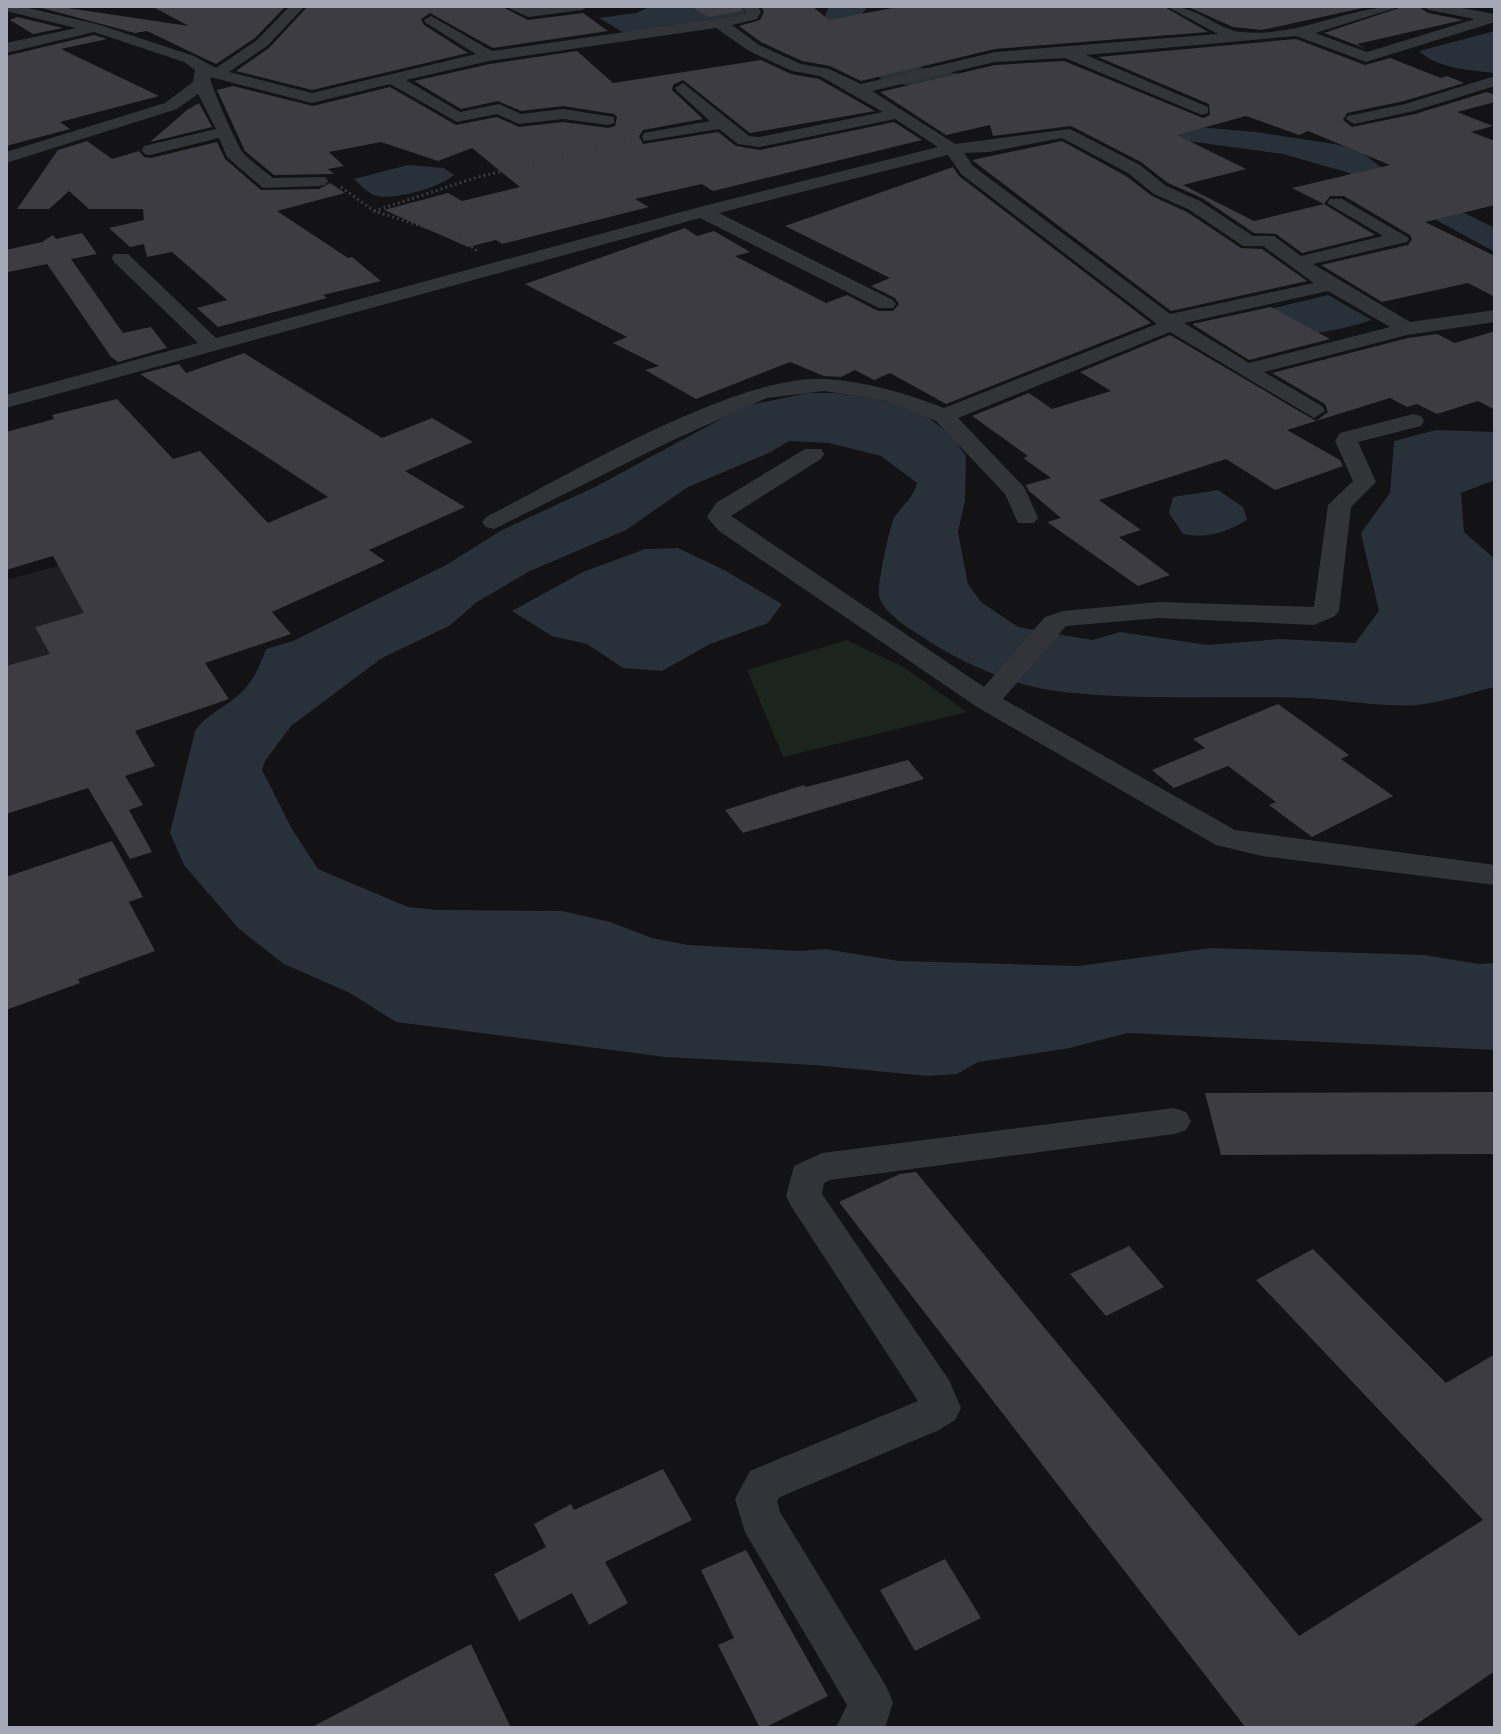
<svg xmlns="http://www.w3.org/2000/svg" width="1501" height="1734" font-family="'Nunito Sans',sans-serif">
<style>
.built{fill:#1f1e21}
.green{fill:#1c241e}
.water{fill:#283039}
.building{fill:#3c3c42;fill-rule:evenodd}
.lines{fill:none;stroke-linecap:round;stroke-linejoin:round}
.path{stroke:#393b41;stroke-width:3;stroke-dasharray:2 3;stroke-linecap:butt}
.minor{fill:#33343a;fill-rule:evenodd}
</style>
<rect width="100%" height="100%" fill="#131214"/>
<!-- built -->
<path class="built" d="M 138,544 L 191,625 L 6,679 L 6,580 Z"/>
<!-- green -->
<path class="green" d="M 847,640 L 905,668 L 967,712 L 783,757 L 747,670 Z"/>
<!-- water -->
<path class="water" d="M 652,6 L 744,6 L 745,15 L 626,34 L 599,18 L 636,13 Z
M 829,6 L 868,6 L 858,20 L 912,66 L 1038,87 L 1163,124 L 1256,132 L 1335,144 L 1360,151 L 1400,182 L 1495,228 L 1495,252 L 1349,173 L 1283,154 L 1158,137 L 885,81 L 816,37 Z
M 1495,31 L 1495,73 C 1470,70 1438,69 1419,51 Z
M 408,165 L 444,168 L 454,175 C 441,187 391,202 374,195 C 367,192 360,185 354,179 Z
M 1328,295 L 1372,320 C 1341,331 1308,333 1276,342 L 1241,316 Z
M 808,393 L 836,393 L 881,399 L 925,415 L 951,435 L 966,456 L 965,501 L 958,532 L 968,584 L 981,602 L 1018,627 L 1092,640 L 1120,632 L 1208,645 L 1280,639 L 1355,643 L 1379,611 L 1361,533 L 1390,493 L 1394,441 L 1436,430 L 1495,432 L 1495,480 L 1461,493 L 1464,532 L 1495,559 L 1495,687 C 1472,692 1448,701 1424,704 C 1393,709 1343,700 1309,698 C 1224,695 1134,702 1049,690 C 1009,684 954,659 921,636 C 907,627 882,612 879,595 C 877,586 890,525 894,518 C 902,505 913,499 917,483 L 881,456 L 829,443 L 789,441 L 771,452 L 688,487 L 626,530 L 530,571 L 477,602 L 449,626 L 382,658 L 291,726 L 265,761 L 262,770 L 292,829 L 318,869 L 408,907 L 437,910 L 562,911 L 610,922 L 652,938 L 688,945 L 801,951 L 825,949 L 899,961 L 1079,966 L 1210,948 L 1424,955 L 1479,964 L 1495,963 L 1495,1050 L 1127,1033 L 1070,1048 L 978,1062 L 957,1074 L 928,1076 L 814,1065 L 665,1057 L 396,1022 L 350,993 L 284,964 L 239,929 L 184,865 L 170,833 L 195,731 C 206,715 220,710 235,698 C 252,685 259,668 266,649 L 293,641 L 446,565 L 502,530 L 595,487 L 745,406 Z
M 1218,490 L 1243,507 L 1247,520 C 1227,532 1207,539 1183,534 L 1169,513 L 1173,497 Z
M 678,548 L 724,570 L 782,604 L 768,623 L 710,644 L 662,671 L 623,668 L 587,644 L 552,636 L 512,611 L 583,572 L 645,549 Z"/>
<!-- building -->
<path class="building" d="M 54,6 L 189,26 L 151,6 L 286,6 L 255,38 L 216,64 L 147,31 L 135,33 L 38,7 Z
M 308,6 L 501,6 L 528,20 L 583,13 L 608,31 L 493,48 L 430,13 L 421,19 L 424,25 L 468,53 L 312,90 L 236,71 L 269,48 Z
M 690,6 L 740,6 L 742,11 L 709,17 Z
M 761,6 L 812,6 L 829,20 L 903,6 L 1163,6 L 1208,32 L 995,49 L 861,81 L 830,66 L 802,61 L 761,42 L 739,26 L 760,20 L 764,12 Z
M 1186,6 L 1372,6 L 1262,30 L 1233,27 Z
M 1405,6 L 1419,7 L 1428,13 L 1463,20 L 1357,44 L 1367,49 L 1324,33 Z
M 17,17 L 63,28 L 33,34 L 10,20 Z
M 94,35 L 107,39 L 61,49 L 159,96 L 60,122 L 70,129 L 6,146 L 6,56 Z
M 1296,39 L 1365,65 L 1390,58 L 1441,78 L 1447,76 L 1464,83 L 1404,101 L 1347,113 L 1343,120 L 1352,127 L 1415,114 L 1487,92 L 1495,95 L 1495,102 L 1457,112 L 1493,126 L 1471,132 L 1495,141 L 1495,205 L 1425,222 L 1495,256 L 1495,297 L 1468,283 L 1382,302 L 1321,265 L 1408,245 L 1412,239 L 1410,235 L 1344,196 L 1330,196 L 1324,204 L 1375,235 L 1302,253 L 1276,234 L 1254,233 L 1202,198 L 1168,183 L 1141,162 L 1071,126 L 993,136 L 990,125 L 946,135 L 880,92 L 995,65 L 1064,61 L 1203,118 L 1210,115 L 1209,104 L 1098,57 ZM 1246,116 L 1299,135 L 1308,131 L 1390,165 L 1292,188 L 1324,204 L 1254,221 L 1183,185 L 1246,169 L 1177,135 Z
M 577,51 L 613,83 L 761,60 L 791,74 L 819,79 L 875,111 L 750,133 L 683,80 L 673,85 L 672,90 L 703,119 L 643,130 L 639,136 L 643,144 L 718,132 L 736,146 L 760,150 L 894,122 L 922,140 L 713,191 L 702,184 L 635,199 L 649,207 L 502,244 L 496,240 L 468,247 L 384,210 L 448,193 L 462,201 L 520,187 L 472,148 L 438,161 L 381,142 L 329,152 L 344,166 L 328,169 L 334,174 L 274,175 L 245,151 L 217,90 L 233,86 L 313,106 L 390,87 L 456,125 L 497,117 L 519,127 L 563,122 L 608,128 L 615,126 L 617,117 L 614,114 L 563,106 L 521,111 L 498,101 L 461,109 L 414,81 L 490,64 Z
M 199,103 L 212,127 L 150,142 L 187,110 Z
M 87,141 L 112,159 L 139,151 L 144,157 L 151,158 L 217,142 L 225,159 L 261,190 L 319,189 L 330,183 L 345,193 L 277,211 L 348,258 L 352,257 L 381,281 L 323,295 L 327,298 L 218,327 L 197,308 L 227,300 L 172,252 L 147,257 L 144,244 L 130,247 L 109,228 L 144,220 L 143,209 L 89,209 L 69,191 L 49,209 L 17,209 L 58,150 Z
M 1062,141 L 1126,176 L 1152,196 L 1187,212 L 1241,248 L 1262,249 L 1307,281 L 1171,311 L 972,160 Z
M 953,167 L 959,176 L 1151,323 L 946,404 L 890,373 L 874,380 L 855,370 L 841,377 L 824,376 L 790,362 L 696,399 L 645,370 L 659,366 L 613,343 L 627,337 L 525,284 L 685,228 L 697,236 L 714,231 L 750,252 L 735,256 L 826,303 L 847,295 L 878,311 L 893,311 L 899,304 L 895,298 L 871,286 L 890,278 L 785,226 Z
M 82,233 L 97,254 L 71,259 L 123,333 L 151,327 L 167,348 L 118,362 L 111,357 L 47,264 L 8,272 L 6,250 L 42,242 L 53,235 L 56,239 Z
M 1271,307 L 1330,339 L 1249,360 L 1192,324 Z
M 1495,331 L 1495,410 L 1478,401 L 1437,414 L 1417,404 L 1407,407 L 1390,398 L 1287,430 L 1340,460 L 1343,466 L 1275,490 L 1226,459 L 1099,500 L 1141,530 L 1119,537 L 1170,575 L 1138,586 L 1047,522 L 1061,518 L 1029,491 L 1026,485 L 1051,478 L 1023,458 L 1028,456 L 972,416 L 1029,393 L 1052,409 L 1111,391 L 1080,372 L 1170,335 L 1316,421 L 1328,412 L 1325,404 L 1272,373 L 1408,338 L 1437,334 L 1455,343 Z
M 244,353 L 382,438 L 432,418 L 473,442 L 405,471 L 465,507 L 369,550 L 385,561 L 272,612 L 291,634 L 205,663 L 229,699 L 135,731 L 155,766 L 125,776 L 143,805 L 129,810 L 152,852 L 130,859 L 88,788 L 6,814 L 6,666 L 50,654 L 35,627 L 84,613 L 53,556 L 6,570 L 6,432 L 54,419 L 52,415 L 117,399 L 173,459 L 200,451 L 268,523 L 328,497 L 140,374 L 179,364 L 186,373 Z
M 1278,704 L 1349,755 L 1341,759 L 1393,796 L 1312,837 L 1269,805 L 1276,802 L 1228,766 L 1174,788 L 1152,770 L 1205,748 L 1193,739 Z
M 908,760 L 924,779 L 743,833 L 725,810 L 804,785 L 806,787 Z
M 112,841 L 143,897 L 129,902 L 155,951 L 78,979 L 80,983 L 6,1010 L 6,877 Z
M 1495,1092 L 1495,1154 L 1221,1155 L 1205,1093 Z
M 916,1172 L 1299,1636 L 1483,1520 L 1256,1280 L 1313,1249 L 1446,1383 L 1495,1354 L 1495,1671 L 1411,1728 L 1246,1728 L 839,1202 L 900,1174 Z
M 1129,1246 L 1164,1287 L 1106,1316 L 1070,1274 Z
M 663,1469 L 692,1520 L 605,1562 L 628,1603 L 589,1625 L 572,1593 L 519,1621 L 494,1574 L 546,1547 L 534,1524 L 571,1504 L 574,1510 Z
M 746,1550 L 828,1696 L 764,1728 L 760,1728 L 718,1645 L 734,1638 L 701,1570 Z
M 945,1559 L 981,1618 L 915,1651 L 880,1590 Z
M 471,1644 L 511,1728 L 310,1728 Z"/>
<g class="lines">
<!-- path -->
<path class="path" d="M 341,187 L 374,211 L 462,239 L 478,252
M 374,211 L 478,177 L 632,141"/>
<!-- minor -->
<path class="minor" d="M 6,6 L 20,6 L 100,25 L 194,56 L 216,68 L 257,40 L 290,6 L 305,6 L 267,46 L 229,72 L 312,93 L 476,54 L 426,23 L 424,20 L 431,16 L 492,51 L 737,16 L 746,13 L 743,6 L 757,6 L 761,11 L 757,19 L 732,25 L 759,45 L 801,64 L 829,69 L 861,84 L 995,52 L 1218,34 L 1166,6 C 1200,6 1216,30 1242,32 C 1297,38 1348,6 1402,6 L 1315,33 L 1367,52 L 1475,19 L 1429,10 L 1422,6 L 1452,6 L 1494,14 L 1495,22 L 1366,62 L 1296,36 L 1086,55 L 1208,107 L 1208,113 L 1202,115 L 1065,58 L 995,62 L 872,91 L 955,144 L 1070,129 L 1140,165 L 1166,186 L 1200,201 L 1253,236 L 1274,236 L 1301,256 L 1383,236 L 1327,203 L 1330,199 L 1342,199 L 1409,238 L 1407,242 L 1313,264 L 1410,322 L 1495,310 L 1495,322 L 1407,335 L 1264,372 L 1322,406 L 1325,411 L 1314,418 L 1170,332 L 958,418 L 1024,487 L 1038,518 L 1034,523 L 1018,523 L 1005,494 L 936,421 L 884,400 L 824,391 L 767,398 L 671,441 L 494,529 L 486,527 L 482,522 L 486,517 C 569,475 737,373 827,379 C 868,382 905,393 944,408 L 1157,324 L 961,174 L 948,155 L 719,213 L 893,300 L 896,304 L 893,308 L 879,308 L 700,218 L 6,408 L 6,395 L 198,343 L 114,262 L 112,258 L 114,254 L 128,254 L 216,338 L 696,208 L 938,147 L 895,119 L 759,147 L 738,144 L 719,129 L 644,141 L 642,137 L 644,133 L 710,121 L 677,91 L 675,88 L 683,83 L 749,136 L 759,137 L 883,112 L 820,76 L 792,71 L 749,51 L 716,28 L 489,61 L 406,80 L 460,112 L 499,104 L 521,114 L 563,109 L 614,117 L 614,123 L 608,125 L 563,119 L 519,124 L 497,114 L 457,122 L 390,84 L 312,103 L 210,77 C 209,82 238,147 243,153 C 252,162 263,170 273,178 L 325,177 L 328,181 L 325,185 L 319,186 L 263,188 L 227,157 L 219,138 L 150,155 L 144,154 L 142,150 L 144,146 L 216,129 L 198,94 L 177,109 L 6,163 L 6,152 L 165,103 L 193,82 L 195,70 L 184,62 L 94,32 L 6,53 L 6,43 L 76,28 L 6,11 ZM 1062,138 L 1128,173 L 1154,194 L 1188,209 L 1243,246 L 1263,246 L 1314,283 L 1170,314 L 973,166 L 964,153 L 989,152 ZM 1328,291 L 1390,327 L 1249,363 L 1184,323 Z
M 504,6 L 530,8 L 589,6 L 582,10 L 528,17 Z
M 1495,76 L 1495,86 L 1414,111 L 1354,124 L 1346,119 L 1348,116 L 1405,104 Z
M 1413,414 L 1421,416 L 1424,421 L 1421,426 L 1358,442 L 1376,482 L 1351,507 L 1339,611 L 1335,616 L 1314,625 L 1159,618 L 1066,626 L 1003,699 L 1235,830 L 1495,865 L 1495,885 L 1262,856 L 1216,845 L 977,707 L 719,531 L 707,517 L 716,503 L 805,449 L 821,449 L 824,454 L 821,459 L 731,516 L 984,687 L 1045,617 L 1063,611 L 1159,602 L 1314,607 L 1328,505 L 1353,481 L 1335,441 L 1340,433 Z
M 1174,1108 L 1186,1112 L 1191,1121 L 1186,1130 L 1174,1134 L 830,1180 L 824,1183 L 822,1194 L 949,1380 L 961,1408 L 955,1420 L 939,1430 L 780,1497 L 777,1501 L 780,1512 L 886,1686 L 893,1702 L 885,1728 L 836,1728 L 847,1705 L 745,1532 L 735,1499 L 750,1471 L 918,1401 L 791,1206 L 786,1196 L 794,1166 L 822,1153 Z"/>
</g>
<!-- border -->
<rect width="1501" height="1734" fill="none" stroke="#a3a7b6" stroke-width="16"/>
</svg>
